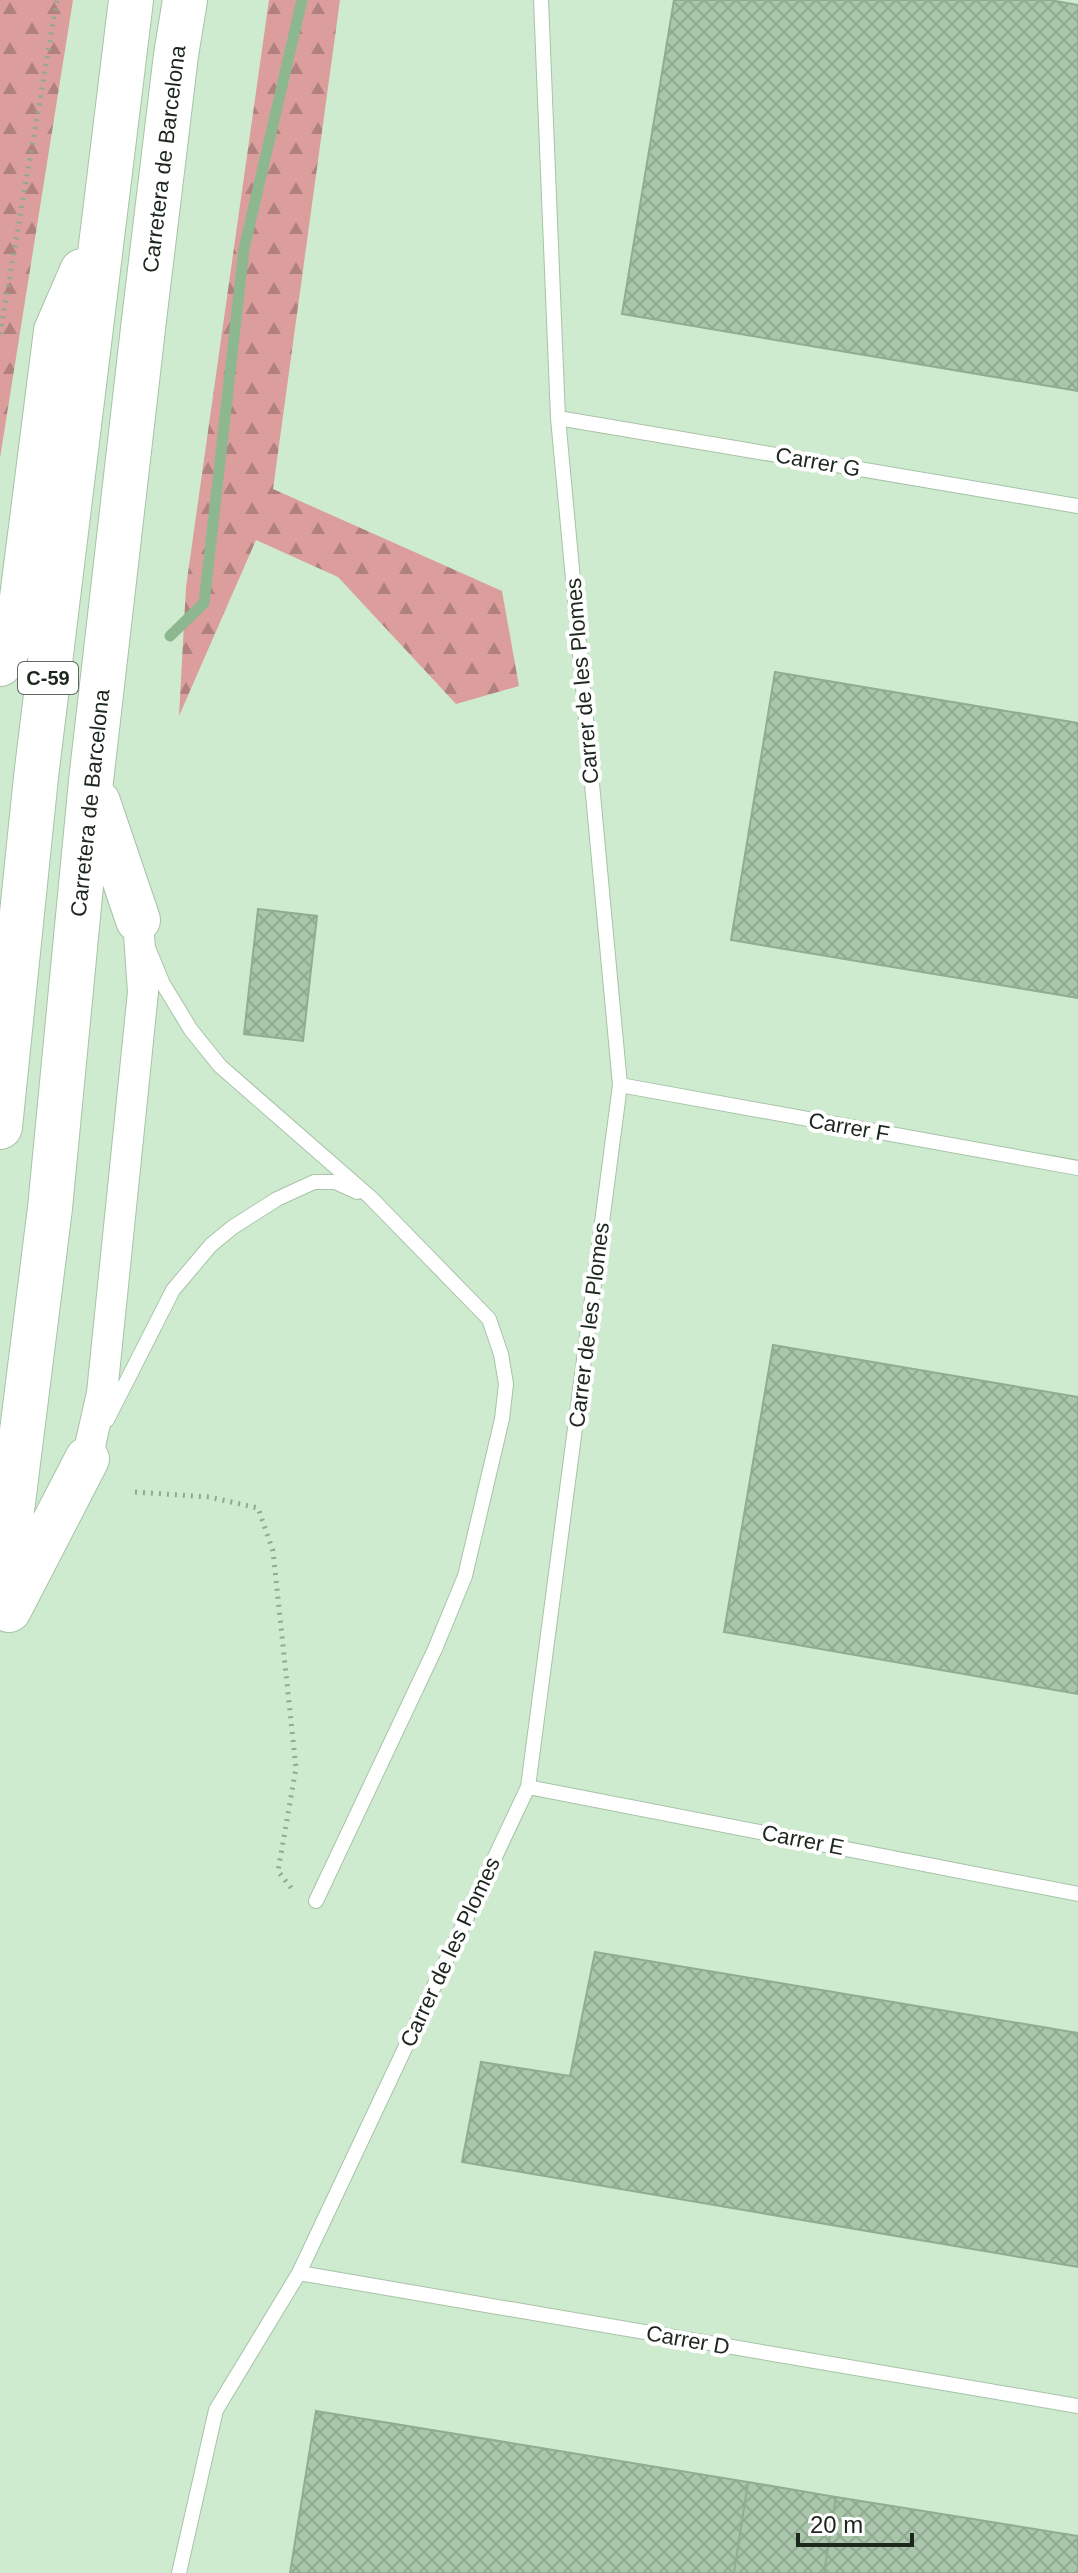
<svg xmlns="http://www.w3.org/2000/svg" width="1078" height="2573" font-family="Arial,sans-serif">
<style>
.forest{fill:url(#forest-firs)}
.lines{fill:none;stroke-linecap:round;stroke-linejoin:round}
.stream{stroke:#8db88f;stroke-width:11}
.building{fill:url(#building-cross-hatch);stroke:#90ac91;stroke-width:2}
.service-casing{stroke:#a7c3a8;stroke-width:16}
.minor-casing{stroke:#a7c3a8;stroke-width:32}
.trunk-casing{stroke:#a7c3a8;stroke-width:46}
.path{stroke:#91a892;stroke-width:5;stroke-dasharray:2 6;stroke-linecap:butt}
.service{stroke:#fff;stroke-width:14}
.minor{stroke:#fff;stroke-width:30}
.trunk{stroke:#fff;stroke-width:44}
.labels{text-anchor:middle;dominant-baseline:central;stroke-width:8;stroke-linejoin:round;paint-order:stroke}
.shield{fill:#fff;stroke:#606861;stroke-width:2}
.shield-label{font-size:20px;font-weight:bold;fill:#1c271d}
.street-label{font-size:22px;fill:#1c271d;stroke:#fff}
</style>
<defs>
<pattern id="forest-firs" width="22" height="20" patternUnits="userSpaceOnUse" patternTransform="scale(2)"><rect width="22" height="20" fill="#db9e9c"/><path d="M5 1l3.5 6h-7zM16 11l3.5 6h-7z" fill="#b1817f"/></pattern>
<pattern id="building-cross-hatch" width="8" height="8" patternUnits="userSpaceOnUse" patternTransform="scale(2)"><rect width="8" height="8" fill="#a9c5aa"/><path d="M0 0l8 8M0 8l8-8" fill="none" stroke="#91a992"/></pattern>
</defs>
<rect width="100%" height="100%" fill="#ceebcf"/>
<!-- forest -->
<path class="forest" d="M 0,0 L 73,0 L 0,458 Z
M 269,0 L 340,0 L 273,489 L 502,591 L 519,686 L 456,704 L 338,577 L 256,540 L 179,716 L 186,587 Z"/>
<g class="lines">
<!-- stream -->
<path class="stream" d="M 170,636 L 204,603 L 244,249 L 302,0"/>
</g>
<!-- building -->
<path class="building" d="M 674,0 L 1050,0 L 1078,5 L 1078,391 L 622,314 Z
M 775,672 L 1078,723 L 1078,998 L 731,940 Z
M 258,909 L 317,916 L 303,1041 L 244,1034 Z
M 773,1345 L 1078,1397 L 1078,1694 L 724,1632 Z
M 595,1952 L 1078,2033 L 1078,2267 L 462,2162 L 481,2062 L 570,2076 Z
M 316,2411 L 748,2482 L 734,2573 L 290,2573 Z
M 748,2482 L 836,2497 L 824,2573 L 734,2573 Z
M 836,2497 L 1078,2536 L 1078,2573 L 824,2573 Z"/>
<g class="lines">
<defs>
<path id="service" d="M 558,418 L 1078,506
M 149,950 L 163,984 L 191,1030 L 220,1066 L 370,1197 L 489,1319 L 501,1354 L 506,1384 L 502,1419 L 465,1576 L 435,1649 L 316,1901
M 620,1085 L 1078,1168
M 107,1420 L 173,1290 L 211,1245 L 233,1227 L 277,1199 L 314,1182 L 335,1182 L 357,1192
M 528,1787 L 1078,1894
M 299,2273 L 1078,2406
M 179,2573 L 216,2410 L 299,2273 L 528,1787 L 620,1085 L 558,418 L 541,0"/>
<path id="minor" d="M 87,1459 L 102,1393 L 143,992 L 138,920"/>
<path id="trunk" d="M 0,664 L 18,629 L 56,331 L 82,271
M 98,802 L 138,920
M 0,1127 L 36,777 L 131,0
M 0,1606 L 50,1208 L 91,781 L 144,320 L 176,55 L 185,0
M 9,1610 L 87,1459"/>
</defs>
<!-- service casing -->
<use href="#service" class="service-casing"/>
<!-- minor casing -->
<use href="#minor" class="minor-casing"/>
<!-- trunk casing -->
<use href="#trunk" class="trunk-casing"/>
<!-- path -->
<path class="path" d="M 0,334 L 57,0
M 135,1492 L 209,1497 L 258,1508 L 273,1551 L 296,1768 L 278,1871 L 292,1889"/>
<!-- service -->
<use href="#service" class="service"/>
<!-- minor -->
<use href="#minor" class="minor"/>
<!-- trunk -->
<use href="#trunk" class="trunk"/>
</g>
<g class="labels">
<!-- shield labels -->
<rect class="shield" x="18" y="662" width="60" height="32" rx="6"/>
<g class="shield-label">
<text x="48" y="678">C-59</text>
</g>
<!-- street labels -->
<g class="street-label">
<text transform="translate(164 159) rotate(-83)">Carretera de Barcelona</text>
<text transform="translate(818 462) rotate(10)">Carrer G</text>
<text transform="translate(582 681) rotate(-95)">Carrer de les Plomes</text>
<text transform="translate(90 803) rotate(-84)">Carretera de Barcelona</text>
<text transform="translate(849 1127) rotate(10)">Carrer F</text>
<text transform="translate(589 1325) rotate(-83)">Carrer de les Plomes</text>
<text transform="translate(803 1840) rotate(11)">Carrer E</text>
<text transform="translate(450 1952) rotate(-65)">Carrer de les Plomes</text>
<text transform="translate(688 2340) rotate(10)">Carrer D</text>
</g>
</g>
<!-- scale -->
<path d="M798 2533v12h114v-12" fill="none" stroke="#1c271d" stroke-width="4"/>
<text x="810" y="2533" font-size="24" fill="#1c271d" stroke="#ffffff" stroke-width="6" paint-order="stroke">20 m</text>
</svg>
